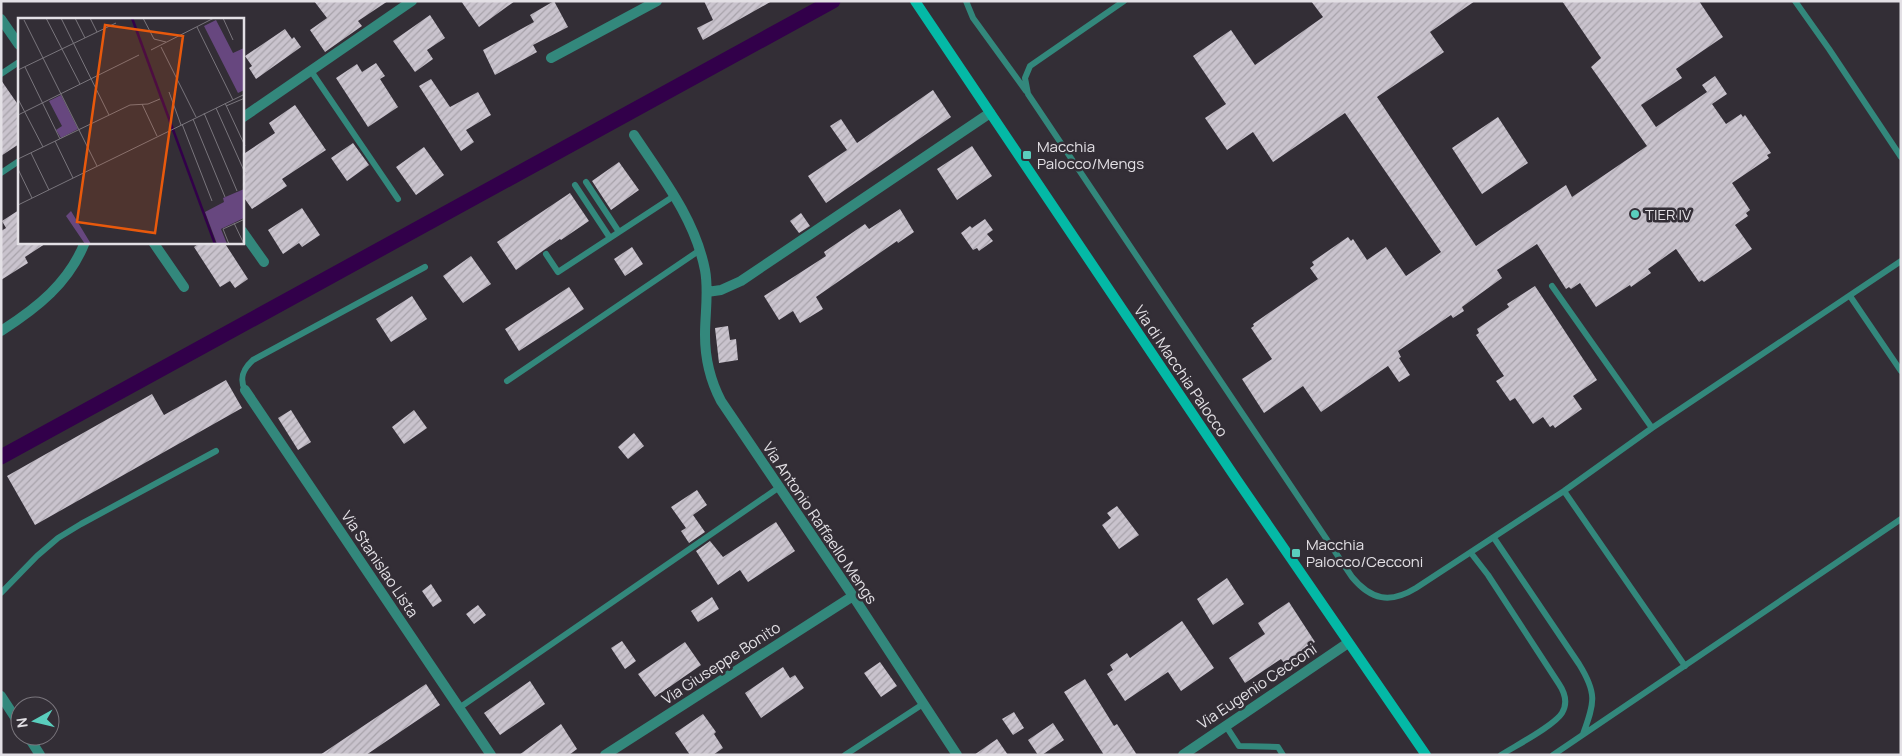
<svg xmlns="http://www.w3.org/2000/svg" width="1902" height="756" font-family="Manrope,sans-serif">
<style>
.lines{fill:none;stroke-linecap:round;stroke-linejoin:round}
.canal{stroke:#32004a;stroke-width:15}
.building{fill:url(#building-hatch)}
.lane{stroke:#33887c;stroke-width:6}
.street{stroke:#33887c;stroke-width:10}
.secondary{stroke:#04b9a6;stroke-width:10}
.poi-dot{fill:#5acebd;stroke:#332e36;stroke-width:2}
.labels{text-anchor:middle;dominant-baseline:central;stroke-width:5;stroke-linejoin:round;paint-order:stroke}
.poi-label{font-size:15px;fill:#e3e0e5;stroke:#332e36;text-anchor:start}
.street-label{font-size:15px;fill:#e3e0e5;stroke:#332e36}
.inset-river{fill:none;stroke:#32004a;stroke-width:2.5}
.inset-road{fill:none;stroke:#79757c;stroke-width:1}
.view{fill:#e8590c;fill-opacity:0.15;stroke:#e8590c;stroke-width:2.5}
.inset-edge{fill:none;stroke:#e3e0e5;stroke-width:2.5}
</style>
<defs>
<pattern id="building-hatch" width="6" height="6" patternUnits="userSpaceOnUse" patternTransform="scale(1.25)"><rect width="6" height="6" fill="#c9c3cd"/><path d="M-1 1l2-2M0 6l6-6M5 7l2-2" fill="none" stroke="#a8a3ab"/></pattern>
</defs>
<rect width="100%" height="100%" fill="#332e36"/>
<g class="lines">
<!-- canal -->
<path class="canal" d="M 1,457 L 833,1"/>
</g>
<!-- building -->
<path class="building" d="M 314,1 L 388,1 L 358,21 L 362,26 L 325,52 L 310,30 L 327,18 Z
M 461,1 L 515,1 L 479,27 Z
M 554,1 L 568,27 L 533,45 L 537,52 L 495,75 L 483,50 L 534,22 L 530,15 Z
M 704,1 L 772,1 L 703,40 L 697,28 L 713,20 Z
M 1311,1 L 1475,1 L 1430,32 L 1444,52 L 1377,97 L 1476,246 L 1566,185 L 1572,197 L 1647,146 L 1591,67 L 1601,58 L 1562,1 L 1699,1 L 1723,37 L 1676,69 L 1682,78 L 1641,105 L 1656,127 L 1707,92 L 1702,85 L 1715,76 L 1727,94 L 1712,104 L 1726,124 L 1741,114 L 1743,117 L 1745,115 L 1771,153 L 1767,155 L 1769,158 L 1732,183 L 1750,210 L 1746,213 L 1748,216 L 1735,225 L 1752,249 L 1704,282 L 1702,280 L 1699,282 L 1676,249 L 1648,269 L 1651,273 L 1631,287 L 1630,285 L 1596,307 L 1580,283 L 1571,289 L 1569,287 L 1566,289 L 1537,244 L 1497,270 L 1502,278 L 1462,307 L 1464,311 L 1453,318 L 1451,315 L 1398,351 L 1401,357 L 1399,358 L 1410,375 L 1399,382 L 1388,366 L 1321,412 L 1303,386 L 1264,413 L 1242,379 L 1272,359 L 1251,328 L 1254,326 L 1253,324 L 1318,279 L 1310,268 L 1314,265 L 1312,262 L 1348,237 L 1351,241 L 1353,239 L 1367,260 L 1386,247 L 1406,276 L 1441,252 L 1345,113 L 1273,162 L 1253,132 L 1227,150 L 1205,118 L 1226,104 L 1193,56 L 1231,30 L 1255,65 L 1323,17 Z
M 430,15 L 445,38 L 427,50 L 433,59 L 415,72 L 393,41 Z
M 285,29 L 292,39 L 294,37 L 301,47 L 256,79 L 249,68 L 252,66 L 245,56 Z
M 376,63 L 385,76 L 380,79 L 398,107 L 368,127 L 336,78 L 357,64 L 362,72 Z
M 431,79 L 450,107 L 478,92 L 491,115 L 466,130 L 474,142 L 461,151 L 419,86 Z
M 1,80 L 19,106 L 19,144 L 1,156 Z
M 933,90 L 951,117 L 826,203 L 808,176 L 847,150 L 830,126 L 841,119 L 857,143 Z
M 295,105 L 326,150 L 282,179 L 287,186 L 252,209 L 242,195 L 242,155 L 275,133 L 269,123 Z
M 1498,117 L 1528,163 L 1482,194 L 1452,148 Z
M 353,143 L 369,165 L 347,181 L 331,158 Z
M 972,146 L 992,176 L 957,200 L 937,169 Z
M 424,147 L 444,175 L 416,195 L 396,167 Z
M 619,162 L 639,190 L 611,210 L 592,181 Z
M 570,193 L 589,221 L 561,240 L 560,239 L 544,250 L 516,270 L 497,242 Z
M 302,208 L 320,235 L 302,247 L 299,243 L 283,254 L 268,230 Z
M 900,209 L 914,232 L 898,243 L 897,241 L 816,297 L 823,309 L 800,323 L 793,311 L 779,320 L 764,296 L 826,256 L 824,252 L 865,224 L 869,229 Z
M 19,210 L 19,242 L 48,242 L 25,257 L 28,263 L 1,280 L 1,231 L 6,228 L 2,221 Z
M 801,213 L 810,226 L 799,233 L 790,221 Z
M 985,219 L 993,230 L 987,234 L 993,241 L 979,251 L 977,248 L 973,250 L 961,233 L 970,226 L 972,228 Z
M 201,242 L 224,242 L 248,279 L 235,288 L 230,281 L 220,287 L 194,247 Z
M 632,247 L 643,264 L 625,276 L 614,259 Z
M 471,256 L 491,284 L 463,303 L 443,276 Z
M 1535,286 L 1597,380 L 1573,396 L 1582,409 L 1555,428 L 1553,425 L 1550,427 L 1543,417 L 1533,424 L 1515,398 L 1510,401 L 1496,381 L 1504,376 L 1476,335 L 1479,333 L 1477,329 L 1509,307 L 1507,304 Z
M 569,287 L 584,309 L 519,351 L 505,329 Z
M 412,296 L 427,319 L 391,342 L 376,319 Z
M 728,326 L 730,340 L 736,339 L 738,360 L 719,363 L 715,328 Z
M 226,380 L 242,408 L 35,525 L 7,476 L 152,394 L 164,415 Z
M 291,410 L 311,442 L 298,450 L 278,418 Z
M 414,410 L 427,428 L 404,444 L 392,427 Z
M 634,433 L 644,446 L 628,459 L 618,447 Z
M 697,490 L 707,505 L 693,515 L 705,532 L 689,543 L 681,531 L 686,528 L 671,507 Z
M 1117,506 L 1139,535 L 1119,549 L 1102,525 L 1111,518 L 1107,513 Z
M 776,522 L 795,551 L 748,582 L 740,570 L 718,585 L 696,551 L 710,541 L 723,557 Z
M 1227,578 L 1244,604 L 1213,625 L 1197,599 Z
M 431,584 L 442,601 L 433,607 L 422,591 Z
M 712,597 L 719,609 L 698,622 L 691,611 Z
M 1289,602 L 1315,642 L 1284,663 L 1281,659 L 1245,683 L 1229,658 L 1265,634 L 1258,623 Z
M 478,605 L 486,615 L 474,624 L 466,614 Z
M 1182,621 L 1214,668 L 1181,691 L 1168,672 L 1125,701 L 1107,674 L 1113,670 L 1110,665 L 1127,653 L 1130,658 Z
M 622,641 L 636,661 L 625,669 L 611,648 Z
M 685,642 L 701,665 L 655,697 L 638,674 Z
M 880,662 L 897,686 L 881,697 L 864,673 Z
M 783,667 L 790,678 L 795,675 L 804,688 L 761,718 L 745,693 Z
M 1085,679 L 1114,726 L 1117,724 L 1137,755 L 1104,755 L 1064,692 Z
M 530,681 L 545,704 L 500,735 L 484,713 Z
M 426,684 L 440,705 L 366,755 L 320,755 Z
M 1014,712 L 1024,728 L 1013,735 L 1002,719 Z
M 703,714 L 716,732 L 714,734 L 723,748 L 713,755 L 690,755 L 675,733 Z
M 1053,723 L 1064,740 L 1042,755 L 1038,755 L 1028,740 Z
M 561,724 L 577,749 L 569,755 L 519,755 Z
M 997,739 L 1008,755 L 974,755 Z"/>
<g class="lines">
<!-- lane -->
<path class="lane" d="M 966,1 L 973,18 L 1026,91
M 1124,1 L 1030,66 L 1025,78 L 1028,94 L 1352,577 C 1371,600 1390,604 1416,588 L 1564,491 L 1652,428 L 1901,261
M 1795,1 L 1829,49 L 1901,157
M 311,71 L 398,199
M 1,74 L 19,62
M 1,173 L 19,161
M 586,182 L 619,232
M 575,185 L 610,238
M 546,254 L 558,272 L 674,196
M 1552,286 L 1652,428
M 1850,296 L 1901,371
M 507,381 L 700,250
M 245,390 C 239,378 243,369 253,360 L 425,267
M 1564,491 L 1685,666
M 1494,538 L 1579,664 C 1597,693 1595,702 1583,734
M 1471,553 L 1488,575 L 1559,684 C 1565,693 1568,703 1562,713 C 1554,726 1515,746 1501,755
M 1,593 L 37,556 L 58,538 L 81,524 L 216,451
M 459,708 L 778,488
M 1226,726 L 1239,746 L 1278,747 L 1283,755
M 845,755 L 923,704
M 1553,755 L 1901,519"/>
<!-- street -->
<path class="street" d="M 1,19 L 19,45
M 551,58 L 657,1
M 242,118 L 412,1
M 634,135 C 662,177 695,219 705,270 C 709,291 705,313 705,335 C 705,358 710,380 721,401 L 853,596 L 957,755
M 242,231 L 264,262
M 153,242 L 184,287
M 707,292 L 721,290 L 741,281 L 990,113
M 1,331 C 37,308 69,283 85,242
M 245,390 L 491,755
M 1,696 L 20,725
M 28,736 L 40,755
M 605,755 L 853,596
M 1183,755 L 1348,643"/>
<!-- secondary -->
<path class="secondary" d="M 915,1 L 1237,480 L 1426,755"/>
</g>
<!-- markers -->
<g class="poi-dot">
<rect x="1022" y="150" width="10" height="10" rx="2.5"/>
<circle cx="1635" cy="214" r="5"/>
<rect x="1291" y="548" width="10" height="10" rx="2.5"/>
</g>
<g class="labels">
<!-- poi labels -->
<g class="poi-label">
<text x="1037" y="146">Macchia<tspan x="1037" dy="17">Palocco/Mengs</tspan></text>
<text x="1645" y="214">TIER IV</text>
<text x="1306" y="544">Macchia<tspan x="1306" dy="17">Palocco/Cecconi</tspan></text>
</g>
<!-- street labels -->
<g class="street-label">
<text transform="translate(1181 371) rotate(56)">Via di Macchia Palocco</text>
<text transform="translate(820 523) rotate(56)">Via Antonio Raffaello Mengs</text>
<text transform="translate(380 564) rotate(56)">Via Stanislao Lista</text>
<text transform="translate(721 663) rotate(-33)">Via Giuseppe Bonito</text>
<text transform="translate(1257 686) rotate(-34)">Via Eugenio Cecconi</text>
</g>
</g>
<!-- overview -->
<g transform="translate(18 18)">
<rect width="226" height="226" fill="#332e36"/>
<path d="M 198,2 L 215,35 L 226,30 L 226,72 L 220,75 L 186,8 ZM 43,77 L 60,111 L 43,120 L 38,112 L 44,108 L 31,83 ZM 226,171 L 226,200 L 203,211 L 209,226 L 199,226 L 187,194 L 206,184 L 205,180 ZM 53,193 L 73,226 L 67,226 L 48,198 Z" fill="#67477f"/>
<path class="inset-river" d="M 114,0 L 197,226"/>
<path class="inset-road" d="M 28,0 L 62,66M 43,0 L 91,97M 57,0 L 67,20M 72,0 L 79,14M 125,0 L 136,21 L 148,24M 205,0 L 215,22M 6,2 L 79,148M 179,9 L 215,82M 143,29 L 178,99M 133,32 L 196,0M 7,49 L 42,121M 0,52 L 98,5M 151,74 L 163,107M 0,81 L 25,129M 207,85 L 227,128M 124,86 L 139,118M 208,88 L 227,80M 198,90 L 227,155M 186,95 L 219,173M 0,97 L 121,37M 175,101 L 207,179M 164,106 L 194,183M 37,123 L 55,160M 13,135 L 31,172M 0,141 L 112,87 L 130,86 L 142,81M 0,151 L 14,180M 0,187 L 227,76M 216,205 L 226,226M 211,226 L 205,211 L 227,201"/>
<path class="view" d="M 87,7 L 165,18 L 137,215 L 59,204 Z"/>
<rect width="226" height="226" class="inset-edge"/>
</g>
<!-- border -->
<rect width="1902" height="756" fill="none" stroke="#e3e0e5" stroke-width="5"/>
<!-- north arrow -->
<g transform="translate(35 721) rotate(262)"><circle r="24" fill="#332e36" stroke="#79757c"/>
<path d="M0-4L9 19L0 12L-9 19Z" fill="#5acebd"/>
<text y="-8" font-size="14" font-weight="bold" text-anchor="middle" fill="#e3e0e5">N</text>
</g>
</svg>
